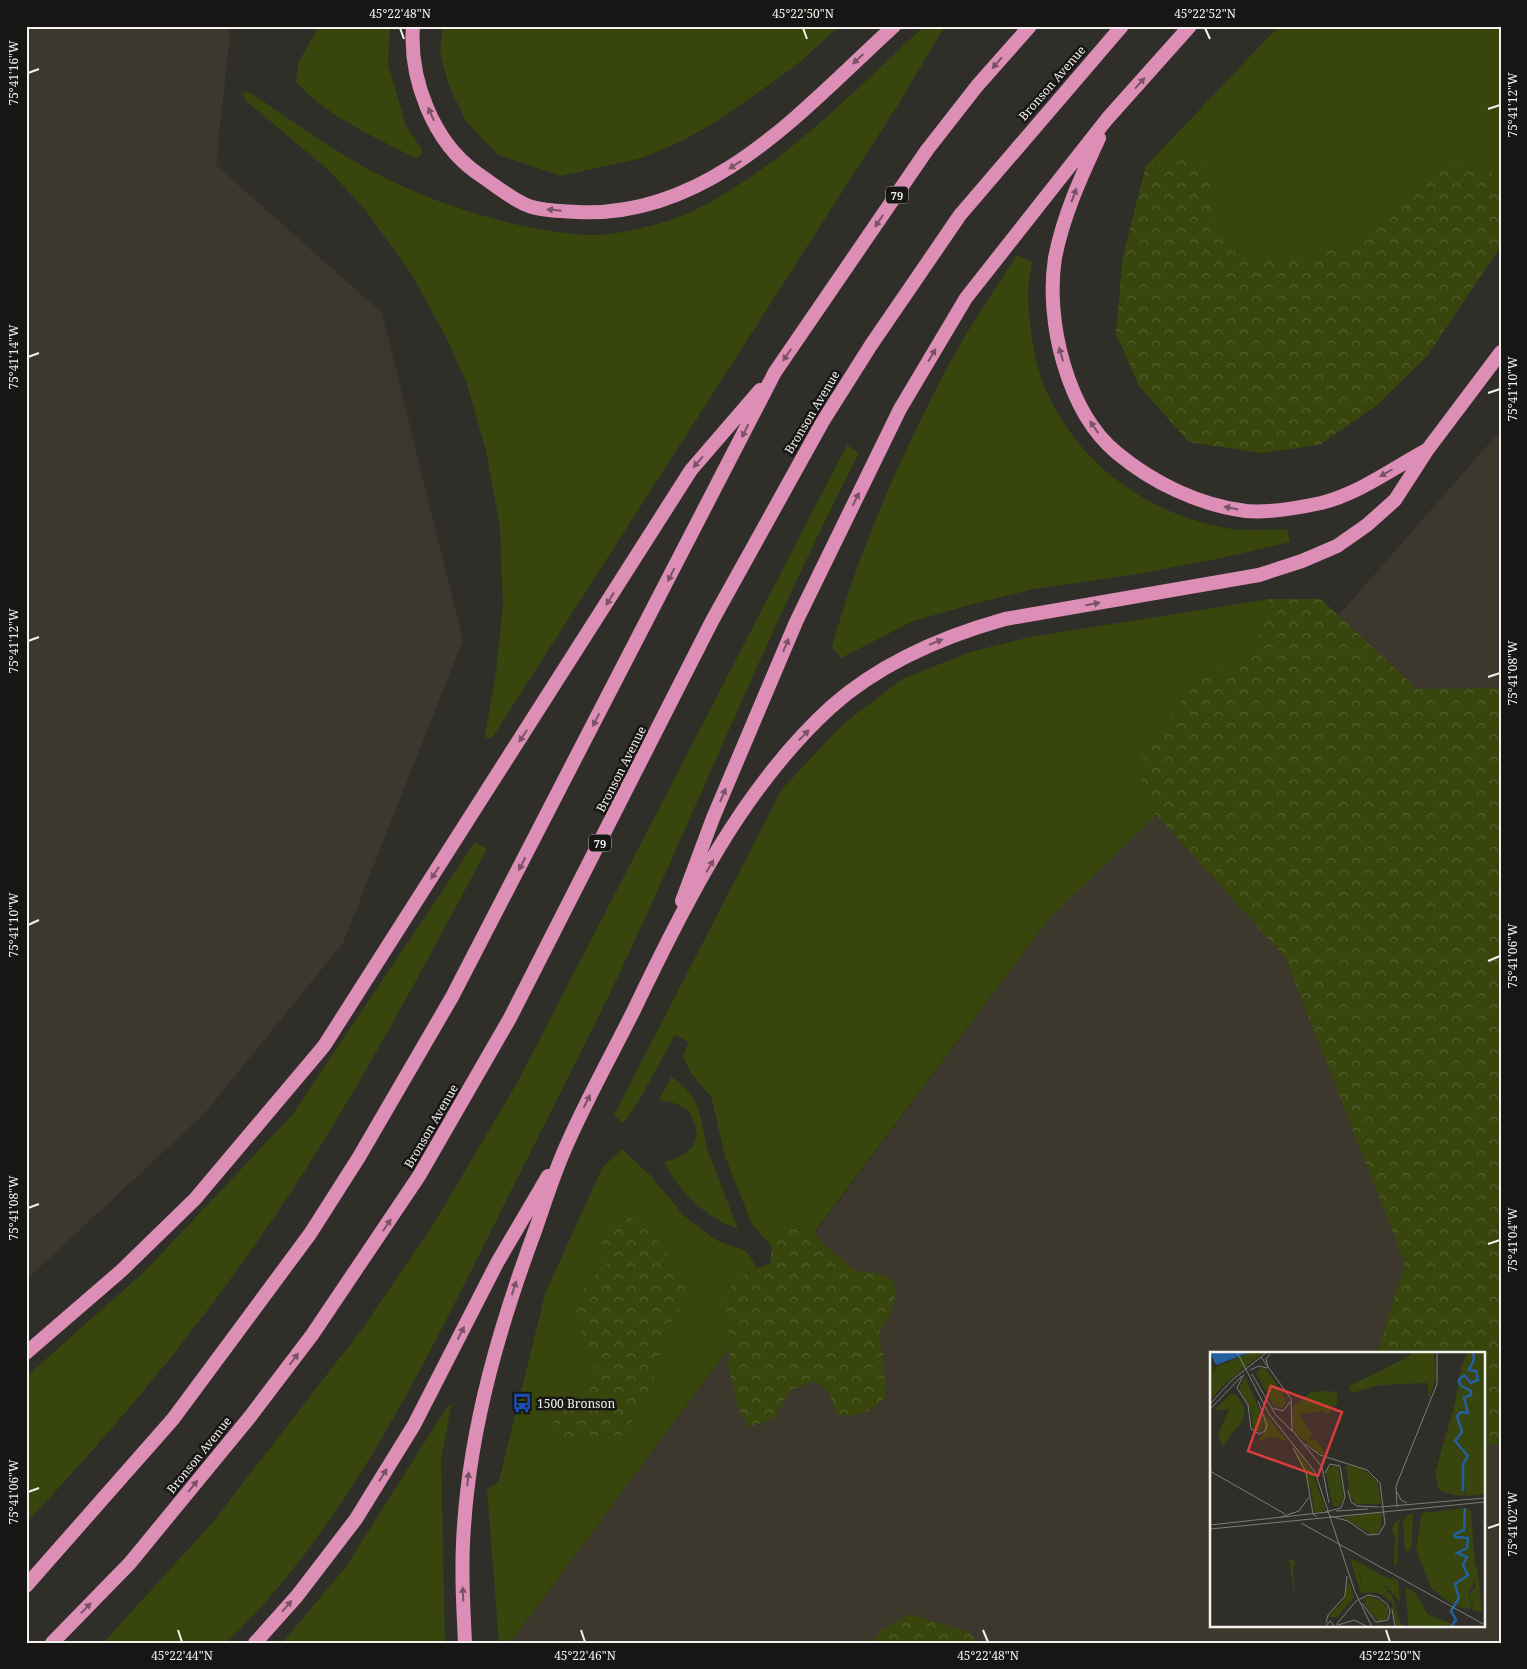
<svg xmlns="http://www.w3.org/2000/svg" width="1527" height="1669" font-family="'Noto Serif',serif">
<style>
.built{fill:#3c382d;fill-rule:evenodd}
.green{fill:#38450d}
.forest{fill:url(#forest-crowns)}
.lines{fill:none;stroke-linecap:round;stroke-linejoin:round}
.trunk{stroke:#dc8eb6;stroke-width:14}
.oneway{fill:#7a5265}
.ticks{fill:none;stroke:#f3f2ef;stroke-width:2}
.labels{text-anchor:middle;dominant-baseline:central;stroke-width:5;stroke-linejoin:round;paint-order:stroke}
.shield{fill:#171614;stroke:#b1b0ad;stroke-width:1}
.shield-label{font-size:11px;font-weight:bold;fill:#f3f2ef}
.street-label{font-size:12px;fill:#f3f2ef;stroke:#171614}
.poi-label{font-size:12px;fill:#f3f2ef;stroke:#171614;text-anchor:start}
.inset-river{fill:none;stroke:#24609f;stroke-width:2.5}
.inset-road{fill:none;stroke:#7e7c78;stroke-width:1}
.view{fill:#d93c3c;fill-opacity:0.15;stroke:#d93c3c;stroke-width:2.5}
.inset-edge{fill:none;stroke:#f3f2ef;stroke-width:2.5}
.neatline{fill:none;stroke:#f3f2ef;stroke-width:2}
.ticks-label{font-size:12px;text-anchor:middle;fill:#f3f2ef}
</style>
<defs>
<pattern id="forest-crowns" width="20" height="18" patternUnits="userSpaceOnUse" patternTransform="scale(1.25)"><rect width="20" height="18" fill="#38450d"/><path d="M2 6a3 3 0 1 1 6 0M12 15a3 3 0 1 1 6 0" fill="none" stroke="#556031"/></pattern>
</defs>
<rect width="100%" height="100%" fill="#302e29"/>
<!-- built -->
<path class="built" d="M 26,26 L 231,26 L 216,165 L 382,313 L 463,640 L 343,943 L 204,1114 L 26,1280 Z
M 1501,430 L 1501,1643 L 510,1643 L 1048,920 L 1220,751 ZM 1211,1353 L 1483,1353 L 1483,1625 L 1211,1625 Z"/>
<!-- green -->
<path class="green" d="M 319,26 L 390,26 L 388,64 L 406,126 L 423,151 L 417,159 C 381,140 320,113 296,81 L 298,63 Z
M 443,26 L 840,26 L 794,67 L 716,122 L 680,142 L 642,158 L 561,176 L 498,155 L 465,120 L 448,83 L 440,52 Z
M 924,26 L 945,26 L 901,100 L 492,738 L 487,738 L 485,736 L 496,672 L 503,603 L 500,527 L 486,451 L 467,384 L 448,341 L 412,275 L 364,208 L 327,169 L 245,100 L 242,93 L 249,92 C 281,113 313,136 347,157 C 414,198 511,231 590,235 C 617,236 668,223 693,211 C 782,167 852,93 924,26 Z
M 1279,26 L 1501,26 L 1501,246 L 1427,356 L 1377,405 L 1321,444 L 1263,453 L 1189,442 L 1139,386 L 1116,334 L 1123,256 L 1146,166 Z
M 1017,255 L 1032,262 C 1031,273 1027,285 1028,296 C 1029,323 1034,363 1045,388 C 1078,464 1146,513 1226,528 C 1245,532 1268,529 1287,529 L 1290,542 L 1221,558 L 1138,574 L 1034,589 L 977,603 L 913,621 L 841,658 L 832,647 C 859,548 902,454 949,364 C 969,327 994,291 1017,255 Z
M 847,445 L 859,453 C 775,616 706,787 629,953 C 588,1041 542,1128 499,1215 C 424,1364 348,1526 226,1643 L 103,1643 L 212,1523 L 362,1329 L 431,1228 L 517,1083 Z
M 1269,599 L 1253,656 L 1194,683 L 1150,808 L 1156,815 L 1048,920 L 814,1233 L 809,1226 L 790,1225 L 772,1247 L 752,1224 L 726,1159 L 711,1097 L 690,1072 L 683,1056 L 689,1042 L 675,1035 L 640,1099 L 623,1123 L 614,1115 L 782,789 L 843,724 L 902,679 L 970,652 L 1030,637 Z
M 475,842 L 487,849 C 418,977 351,1106 268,1226 C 196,1332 114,1430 26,1523 L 26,1377 L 145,1271 L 292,1115 Z
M 671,1077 C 705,1097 699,1124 710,1157 C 719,1181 729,1205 738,1229 C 705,1217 680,1193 664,1162 C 683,1158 701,1147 695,1125 C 693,1120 691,1114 688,1111 C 680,1103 669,1102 659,1100 Z
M 622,1149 L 652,1177 L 684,1216 L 716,1240 L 746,1251 L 757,1268 L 745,1274 L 730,1347 L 510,1643 L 499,1643 L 487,1490 L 499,1481 L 545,1294 L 602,1168 Z
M 448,1405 L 451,1407 L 441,1458 L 445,1643 L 282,1643 L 345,1568 Z"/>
<!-- forest -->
<path class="forest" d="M 1186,159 L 1205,164 L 1214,188 L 1215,220 L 1229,250 L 1255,261 L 1297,260 L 1344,247 L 1444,164 L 1475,165 L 1501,178 L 1501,246 L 1427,356 L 1377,405 L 1321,444 L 1263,453 L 1189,442 L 1139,386 L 1116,334 L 1123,256 L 1146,166 Z
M 1269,599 L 1321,599 L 1417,689 L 1501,688 L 1501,1444 L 1483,1445 L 1483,1353 L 1377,1353 L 1405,1263 L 1285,957 L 1150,808 L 1137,766 L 1194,683 L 1253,656 Z
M 614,1213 C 647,1218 667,1255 687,1279 L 681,1308 L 662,1336 L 657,1369 L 642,1408 L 622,1435 L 566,1441 L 551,1417 L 556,1395 L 577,1391 L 591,1384 L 597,1367 L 573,1312 L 585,1287 L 607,1263 L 602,1241 Z
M 790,1225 L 809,1226 L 823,1244 L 856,1271 L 877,1273 L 893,1280 C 899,1304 891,1313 879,1333 L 884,1360 L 885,1397 C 867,1413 861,1418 837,1414 L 828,1392 L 814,1381 L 790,1390 L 775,1418 L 749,1427 L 738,1408 L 728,1368 L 731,1337 L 717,1310 C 730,1281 742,1275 770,1263 L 772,1247 Z
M 910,1614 L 969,1632 L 979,1643 L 872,1643 L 881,1630 Z"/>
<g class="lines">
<!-- trunk -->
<path class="trunk" d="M 413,26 C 409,79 433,142 477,173 C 492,183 515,202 532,207 C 545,211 563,211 577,212 C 710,219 804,108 894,26
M 1099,138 C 1081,177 1063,216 1055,258 C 1045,320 1067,412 1117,453 C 1153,483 1199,505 1246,511 C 1270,513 1298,508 1321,503 C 1358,494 1392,469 1425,451
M 682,901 L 713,818 L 796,622 L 900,409 L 966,298 L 1107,119 L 1190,26
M 26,1353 L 121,1271 L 195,1199 L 324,1046 L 691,470 L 760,390
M 26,1586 L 173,1419 L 310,1234 L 359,1157 L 452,997 L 775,372 L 927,150 L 977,86 L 1030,26
M 52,1643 L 130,1563 L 249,1418 L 312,1335 L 419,1176 L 510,1018 L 712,621 L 823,421 L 871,345 L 960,215 L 1122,26
M 255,1643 L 297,1596 L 356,1519 L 414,1425 L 497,1263 L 548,1176
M 465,1643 C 463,1604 461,1565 464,1526 C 471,1423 500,1325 536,1228 C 546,1199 555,1170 568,1142 C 588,1097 612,1054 634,1010 C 685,903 742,788 831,707 C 880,663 941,637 1005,619 L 1259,575 L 1302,561 L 1337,546 L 1367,525 L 1395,500 L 1428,449 L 1501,352"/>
</g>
<!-- one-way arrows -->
<defs><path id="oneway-solid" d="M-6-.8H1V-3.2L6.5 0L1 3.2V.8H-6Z" transform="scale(1.25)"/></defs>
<g class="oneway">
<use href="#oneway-solid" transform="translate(858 59) rotate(137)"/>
<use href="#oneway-solid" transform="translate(997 63) rotate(131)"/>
<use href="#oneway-solid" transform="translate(1140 83) rotate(-48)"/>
<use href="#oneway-solid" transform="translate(431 114) rotate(-114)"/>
<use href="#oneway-solid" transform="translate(735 165) rotate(147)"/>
<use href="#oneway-solid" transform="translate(1074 195) rotate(-70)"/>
<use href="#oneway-solid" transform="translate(554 210) rotate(-174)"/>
<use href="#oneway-solid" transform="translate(879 221) rotate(124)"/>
<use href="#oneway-solid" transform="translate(1061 354) rotate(-106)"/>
<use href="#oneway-solid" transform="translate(787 355) rotate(124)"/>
<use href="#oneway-solid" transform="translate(932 355) rotate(-59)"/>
<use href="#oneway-solid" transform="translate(1094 427) rotate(-125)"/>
<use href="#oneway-solid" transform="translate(745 431) rotate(117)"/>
<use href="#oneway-solid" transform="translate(698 462) rotate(131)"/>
<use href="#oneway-solid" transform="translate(1386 473) rotate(150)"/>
<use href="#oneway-solid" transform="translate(856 499) rotate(-64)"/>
<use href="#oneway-solid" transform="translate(1231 508) rotate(-169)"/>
<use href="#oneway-solid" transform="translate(671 575) rotate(117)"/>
<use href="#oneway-solid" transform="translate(610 599) rotate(122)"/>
<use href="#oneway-solid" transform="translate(1093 604) rotate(-10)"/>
<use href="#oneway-solid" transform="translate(936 642) rotate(-22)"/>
<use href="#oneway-solid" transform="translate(786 645) rotate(-67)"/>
<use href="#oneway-solid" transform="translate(596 720) rotate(117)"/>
<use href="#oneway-solid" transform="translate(804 735) rotate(-46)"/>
<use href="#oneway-solid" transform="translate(523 736) rotate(123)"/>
<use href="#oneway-solid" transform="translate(723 795) rotate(-67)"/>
<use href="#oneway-solid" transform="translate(522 864) rotate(117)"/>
<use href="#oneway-solid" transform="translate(710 866) rotate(-60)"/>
<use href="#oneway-solid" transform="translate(435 873) rotate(123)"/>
<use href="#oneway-solid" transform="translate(587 1101) rotate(-63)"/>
<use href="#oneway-solid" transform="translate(387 1225) rotate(-56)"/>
<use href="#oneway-solid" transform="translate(514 1288) rotate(-72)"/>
<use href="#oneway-solid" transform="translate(461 1333) rotate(-63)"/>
<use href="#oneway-solid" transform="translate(294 1359) rotate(-53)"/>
<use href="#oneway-solid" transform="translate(383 1475) rotate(-58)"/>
<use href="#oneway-solid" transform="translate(468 1479) rotate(-84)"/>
<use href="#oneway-solid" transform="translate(193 1486) rotate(-51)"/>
<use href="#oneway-solid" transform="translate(463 1594) rotate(-92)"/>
<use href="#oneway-solid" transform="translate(287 1606) rotate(-49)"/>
<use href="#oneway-solid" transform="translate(86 1608) rotate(-46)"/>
</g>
<!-- ticks -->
<path class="ticks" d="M 400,28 L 404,39M 803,28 L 807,39M 1205,28 L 1210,39M 28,73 L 39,69M 1488,109 L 1500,105M 28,357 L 39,353M 1488,393 L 1500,389M 28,641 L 39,637M 1488,677 L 1500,673M 28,925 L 39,920M 1488,961 L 1500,956M 28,1208 L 39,1204M 1488,1244 L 1500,1240M 28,1492 L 39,1488M 1488,1528 L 1500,1524M 178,1630 L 182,1642M 581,1630 L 585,1642M 983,1630 L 988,1642M 1386,1630 L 1390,1642"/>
<!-- icons -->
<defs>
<symbol id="bus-bare" viewBox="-9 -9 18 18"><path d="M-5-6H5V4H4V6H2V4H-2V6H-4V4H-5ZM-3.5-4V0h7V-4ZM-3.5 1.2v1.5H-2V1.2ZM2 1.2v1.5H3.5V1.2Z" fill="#1a4fb4" stroke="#171614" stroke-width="2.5" paint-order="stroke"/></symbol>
</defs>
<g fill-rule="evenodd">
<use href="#bus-bare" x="508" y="1389" width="28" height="28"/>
</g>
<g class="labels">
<!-- shield labels -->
<g class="shield">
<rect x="886" y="186.5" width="22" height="17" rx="4"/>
<rect x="589" y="834.5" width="22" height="17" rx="4"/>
</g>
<g class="shield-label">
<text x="897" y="195">79</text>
<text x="600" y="843">79</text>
</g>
<!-- street labels -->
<g class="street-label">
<text transform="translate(1052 83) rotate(-49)">Bronson Avenue</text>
<text transform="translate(812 412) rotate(-59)">Bronson Avenue</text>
<text transform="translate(621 769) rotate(-63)">Bronson Avenue</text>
<text transform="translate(431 1126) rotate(-60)">Bronson Avenue</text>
<text transform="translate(199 1455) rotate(-51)">Bronson Avenue</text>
</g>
<!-- poi labels -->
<g class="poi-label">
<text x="537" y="1403">1500 Bronson</text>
</g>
</g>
<!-- overview -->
<g transform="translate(1210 1352)">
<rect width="275" height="275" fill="#302e29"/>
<path d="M 41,0 L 54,0 L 17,30 L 3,22 L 6,15 ZM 200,0 L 224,0 L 226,25 L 219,48 L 218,31 L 171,33 L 170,19 L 201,3 ZM 263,0 L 275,0 L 275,142 L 255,144 L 253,112 L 258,107 L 245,89 L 252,80 L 248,61 L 255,43 L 261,43 L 261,39 L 250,33 L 249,28 L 262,20 L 259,15 ZM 51,16 L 56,17 L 76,47 L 63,53 L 46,21 ZM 35,25 L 53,66 L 52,80 L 43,79 L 41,60 L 29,37 ZM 83,54 L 103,83 L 99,88 L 106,88 L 116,103 L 108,101 L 96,90 L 97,87 L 95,90 L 83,78 ZM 53,59 L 77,89 L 61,85 L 46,90 L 54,82 ZM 81,91 L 102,119 L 116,159 L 104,160 L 101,137 ZM 128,113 L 134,146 L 129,155 L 123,154 L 116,123 L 117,116 ZM 136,113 L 151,116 L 167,129 L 171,152 L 145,152 L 140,143 ZM 172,160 L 171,178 L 162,183 L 133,165 ZM 140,207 L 145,208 L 151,230 L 171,232 L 180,239 L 151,241 ZM 267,213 L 272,260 L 262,258 L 263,251 L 258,244 L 266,234 L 263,220 ZM 139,229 L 144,245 L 127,265 L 118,265 L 132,251 ZM 163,239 L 176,239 L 182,243 L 190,271 L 195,275 L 186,275 L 182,251 L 175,244 L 165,240 L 152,241 ZM 160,245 L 172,249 L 178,257 L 177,266 L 169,270 L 158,257 L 153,246 Z" fill="#38450d"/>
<path d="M 259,0 L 263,0 L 264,7 L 259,18 L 266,19 L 268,25 L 265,30 L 261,31 L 254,23 L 249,28 L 250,33 L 261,39 L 261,43 L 254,45 L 258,61 L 247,62 L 252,80 L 245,89 L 258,107 L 253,112 L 254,144 L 244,143 L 229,138 L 225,121 L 245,51 L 252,11 ZM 3,13 L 3,22 L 17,30 L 0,48 L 0,15 ZM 170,19 L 171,33 L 141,41 L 139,34 ZM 70,37 L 77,50 L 72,56 L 63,53 L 68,50 ZM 121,39 L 127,42 L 127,51 L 118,63 L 113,59 L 88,62 L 83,54 L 101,40 ZM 21,42 L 27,43 L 35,56 L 32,70 L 12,95 L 8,82 L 19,57 L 3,59 ZM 151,123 L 163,131 L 161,135 L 146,128 L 145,125 ZM 257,156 L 261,159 L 266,227 L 258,242 L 262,254 L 255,257 L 239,250 L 221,236 L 206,197 L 212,161 ZM 199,162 L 203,162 L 202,189 L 200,199 L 195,199 L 193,169 ZM 189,168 L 187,213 L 184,214 L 185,186 L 182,178 L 184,171 ZM 79,206 L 86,210 L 83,215 L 85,248 ZM 145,208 L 177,226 L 188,227 L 190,250 L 176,234 L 152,231 ZM 195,235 L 205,240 L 217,262 L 249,275 L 199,275 Z" fill="#38450d"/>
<path d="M 41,0 L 6,13 L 0,1 L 0,0 Z" fill="#24609f"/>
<path class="inset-river" d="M 253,139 L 253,112 L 258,104 L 245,89 L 252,80 L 247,64 L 251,60 L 258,61 L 254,46 L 261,43 L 261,39 L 250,33 L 249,28 L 254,23 L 261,31 L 268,28 L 266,19 L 259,18 L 264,7 L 263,0M 241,275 L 246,268 L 241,259 L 249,246 L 245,232 L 258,223 L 253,213 L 257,205 L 247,201 L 257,196 L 258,186 L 245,185 L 245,182 L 254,178 L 255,156"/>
<path class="inset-road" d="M 27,0 L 59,62 L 105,120 L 145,240 L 162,275M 51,5 L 81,47 L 82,78 L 112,115 L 119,151M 58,16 L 56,7 L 60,2M 40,18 L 49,14 L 57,16M 34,22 L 27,36 L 38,53 L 41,77 L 49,82 L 55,79 L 57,73 L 48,49M 42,22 L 65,62 L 82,79M 0,52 L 21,29 L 57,0M 63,56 L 73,59 L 80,50M 0,57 L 32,24M 95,92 L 110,103 L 157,118 L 170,131 L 175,172 L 169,182 L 158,183 L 138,169 L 120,164M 83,96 L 96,120 L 103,162 L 107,165M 0,119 L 75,162M 138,138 L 141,150 L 147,154 L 169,155M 187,140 L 191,148 L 197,151M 170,155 L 275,146M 187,155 L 186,134 L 227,32 L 227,0M 126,159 L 158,157M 115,160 L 131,156 L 135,145 L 130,114 L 120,112 L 115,121M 71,165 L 89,159 L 99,145M 91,171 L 275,273M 0,173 L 118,160M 0,177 L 275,150M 182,257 L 185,275M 116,271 L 118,263 L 135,244 L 137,224M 126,273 L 146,249 L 158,243 L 168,245 L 177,252 L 180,259 L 178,268 L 166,270 L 152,251M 128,273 L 144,268 L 158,275M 115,275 L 120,269 L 125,275"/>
<path class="view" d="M 61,34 L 132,60 L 108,124 L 38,99 Z"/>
<rect width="275" height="275" class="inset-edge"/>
</g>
<!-- border -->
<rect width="1527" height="1669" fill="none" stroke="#171614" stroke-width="55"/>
<rect x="28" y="28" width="1472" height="1614" class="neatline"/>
<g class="ticks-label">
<text x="400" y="18">45°22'48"N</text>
<text x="803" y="18">45°22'50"N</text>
<text x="1205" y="18">45°22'52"N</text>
<text transform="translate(14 73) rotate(-90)" y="4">75°41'16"W</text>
<text transform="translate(1513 105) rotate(-90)" y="4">75°41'12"W</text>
<text transform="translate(14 357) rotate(-90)" y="4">75°41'14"W</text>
<text transform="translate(1513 389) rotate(-90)" y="4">75°41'10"W</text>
<text transform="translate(14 641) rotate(-90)" y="4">75°41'12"W</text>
<text transform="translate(1513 673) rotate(-90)" y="4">75°41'08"W</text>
<text transform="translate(14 925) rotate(-90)" y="4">75°41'10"W</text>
<text transform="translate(1513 956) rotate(-90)" y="4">75°41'06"W</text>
<text transform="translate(14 1208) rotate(-90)" y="4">75°41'08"W</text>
<text transform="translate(1513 1240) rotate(-90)" y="4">75°41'04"W</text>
<text transform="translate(14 1492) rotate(-90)" y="4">75°41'06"W</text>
<text transform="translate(1513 1524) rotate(-90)" y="4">75°41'02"W</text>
<text x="182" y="1660">45°22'44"N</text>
<text x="585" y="1660">45°22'46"N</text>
<text x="988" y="1660">45°22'48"N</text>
<text x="1390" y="1660">45°22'50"N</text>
</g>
</svg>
